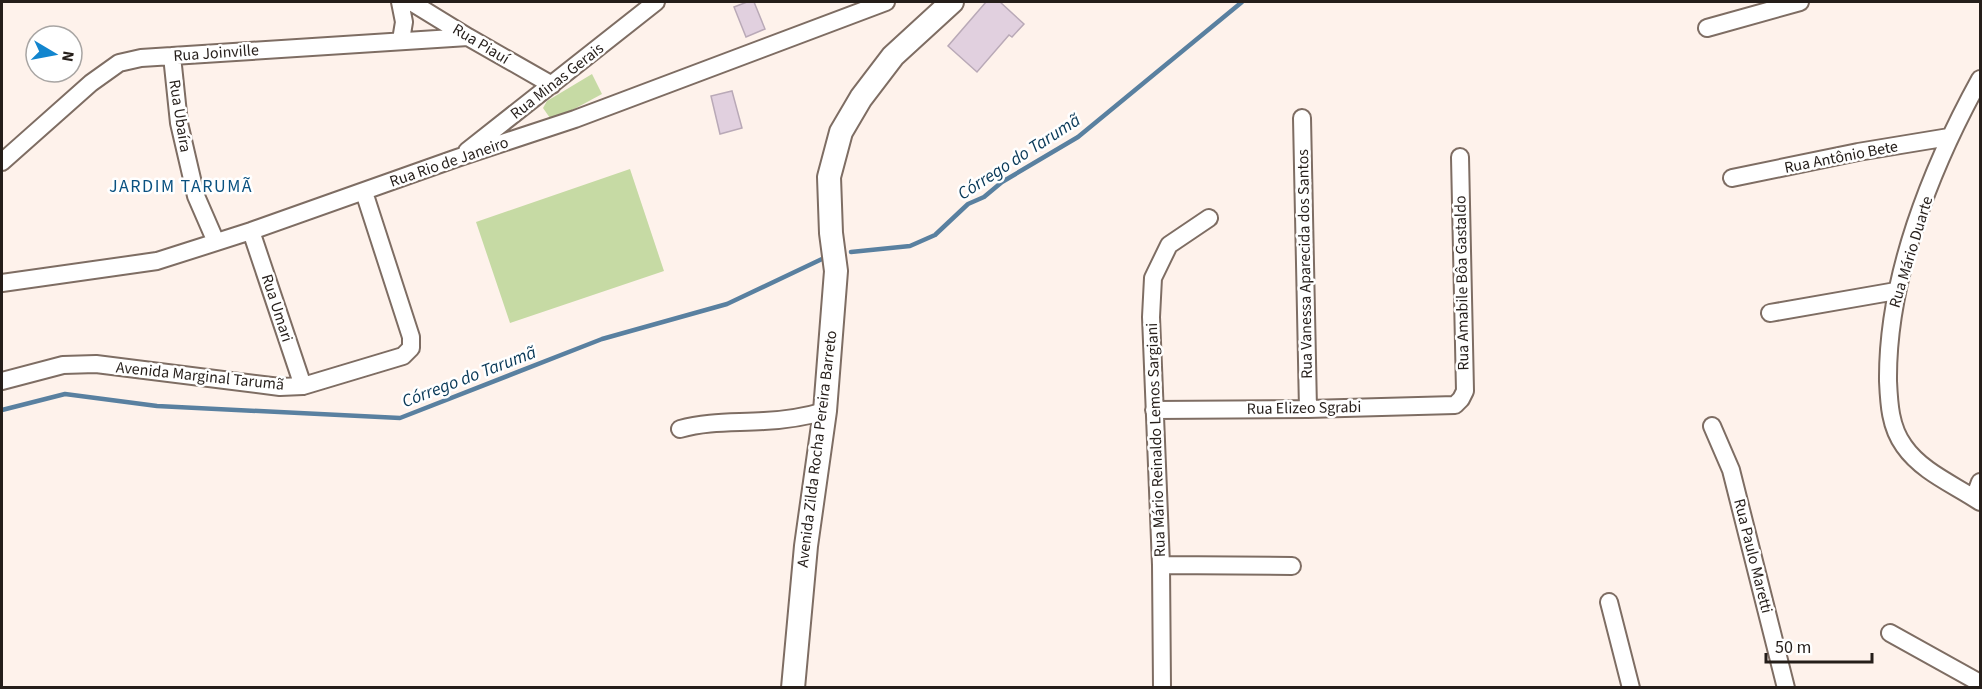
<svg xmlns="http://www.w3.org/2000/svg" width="1982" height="689" font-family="'Source Sans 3',sans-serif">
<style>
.green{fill:#c6daa4}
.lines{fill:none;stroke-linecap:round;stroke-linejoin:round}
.stream{stroke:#5980a0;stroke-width:4.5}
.building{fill:#e1d0df;stroke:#b9a9b7;stroke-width:1.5}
.street-casing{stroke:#7e6d63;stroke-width:20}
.secondary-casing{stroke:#7e6d63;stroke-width:26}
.street{stroke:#fff;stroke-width:16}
.secondary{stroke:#fff;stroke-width:22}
.labels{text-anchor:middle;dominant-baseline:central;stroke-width:5;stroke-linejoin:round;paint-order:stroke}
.street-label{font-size:16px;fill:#251e1a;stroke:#fff}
.water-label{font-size:18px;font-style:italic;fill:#083857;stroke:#fff}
.neighbourhood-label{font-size:18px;letter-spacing:1.5px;fill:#0a5180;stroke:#fff}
</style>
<rect width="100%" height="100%" fill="#fef2eb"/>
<!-- green -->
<path class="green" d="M 592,74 L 602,94 L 563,115 L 550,118 L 543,108 L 547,101 Z
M 630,169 L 664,271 L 510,323 L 476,222 Z"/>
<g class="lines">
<!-- stream -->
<path class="stream" d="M 851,252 L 910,246 L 935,235 L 968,204 L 984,197 L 1002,182 L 1078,137 L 1242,2
M 2,410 L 65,394 L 157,406 L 400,418 L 602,339 L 727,304 L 822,259"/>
</g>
<!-- building -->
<path class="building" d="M 747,2 L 754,2 L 765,29 L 746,37 L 734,7 Z
M 986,2 L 1000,2 L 1024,24 L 1012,37 L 1009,35 L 977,72 L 948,46 Z
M 732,91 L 742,128 L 720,134 L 711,96 Z"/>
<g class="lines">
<defs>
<path id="street" d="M 400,2 L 404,22 L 401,40
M 411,2 L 468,37 L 552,85
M 1707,28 L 1800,2
M 172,56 L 179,123 L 196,196 L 216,242
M 1980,79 C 1931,168 1887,278 1888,381 C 1889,403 1890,427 1904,446 C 1922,472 1955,485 1980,502
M 1302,118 L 1308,409
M 467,151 L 656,2
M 2,162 L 91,83 L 119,63 L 141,58 L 468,37
M 1732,178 L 1858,152 L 1949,137
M 251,231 L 303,386
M 2,283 L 157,261 L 251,231 L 457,158 L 575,119 L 886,2
M 1770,313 L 1896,291
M 2,381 L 63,365 L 96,364 L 280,387 L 303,386 L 403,356 L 411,348 L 411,337 L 364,192
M 1154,410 L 1308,409 L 1455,405 L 1461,399 L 1465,391 L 1460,157
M 1712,426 L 1731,470 L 1786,688
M 680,429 C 708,421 736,423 764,421 C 785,420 805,417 825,411
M 1974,498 L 1980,482
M 1161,565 L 1292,566
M 1609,602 L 1631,688
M 1890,633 L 1980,683
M 1162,688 L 1161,565 L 1151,317 L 1153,278 L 1169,245 L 1209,218"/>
<path id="secondary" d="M 793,688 L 806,546 L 825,411 L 836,271 L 831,233 L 829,177 L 841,132 L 861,98 L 893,56 L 952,2"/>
</defs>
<!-- street casing -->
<use href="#street" class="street-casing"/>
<!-- secondary casing -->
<use href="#secondary" class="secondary-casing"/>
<!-- street -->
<use href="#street" class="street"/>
<!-- secondary -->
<use href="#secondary" class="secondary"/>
</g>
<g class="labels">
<!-- street labels -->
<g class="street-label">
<text transform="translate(481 44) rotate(31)">Rua Piauí</text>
<text transform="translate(216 53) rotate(-4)">Rua Joinville</text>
<text transform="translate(557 81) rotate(-38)">Rua Minas Gerais</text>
<text transform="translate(180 116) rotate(81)">Rua Ubaíra</text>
<text transform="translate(1841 157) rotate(-11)">Rua Antônio Bete</text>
<text transform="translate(449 162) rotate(-19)">Rua Rio de Janeiro</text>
<text transform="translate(1911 252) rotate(-73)">Rua Mário Duarte</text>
<text transform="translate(1305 264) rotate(-91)">Rua Vanessa Aparecida dos Santos</text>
<text transform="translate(1462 283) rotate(-91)">Rua Amabile Bôa Gastaldo</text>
<text transform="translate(277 308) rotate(72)">Rua Umari</text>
<text transform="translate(200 376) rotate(6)">Avenida Marginal Tarumã</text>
<text transform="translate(1304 408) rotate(-1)">Rua Elizeo Sgrabi</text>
<text transform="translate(1156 440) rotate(-92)">Rua Mário Reinaldo Lemos Sargiani</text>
<text transform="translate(817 449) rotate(-83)">Avenida Zilda Rocha Pereira Barreto</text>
<text transform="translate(1753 556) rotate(76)">Rua Paulo Maretti</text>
</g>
<!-- water labels -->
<g class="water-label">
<text transform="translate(1019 157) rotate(-33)">Córrego do Tarumã</text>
<text transform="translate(469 377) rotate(-21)">Córrego do Tarumã</text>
</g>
<!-- neighbourhood labels -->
<g class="neighbourhood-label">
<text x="181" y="186">JARDIM TARUMÃ</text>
</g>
</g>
<!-- border -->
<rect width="1982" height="689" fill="none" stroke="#251e1a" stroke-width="6"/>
<!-- north arrow -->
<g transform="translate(54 54) rotate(100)"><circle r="28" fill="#ffffff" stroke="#a8a5a3" stroke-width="1.5"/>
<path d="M0-4.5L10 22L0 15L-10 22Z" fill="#1285ce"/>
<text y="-9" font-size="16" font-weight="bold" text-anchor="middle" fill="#251e1a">N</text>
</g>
<!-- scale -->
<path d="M1766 653v9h106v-9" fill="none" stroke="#251e1a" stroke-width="3"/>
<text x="1775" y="653" font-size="18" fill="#251e1a" stroke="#ffffff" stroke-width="4.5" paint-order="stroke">50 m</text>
</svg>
